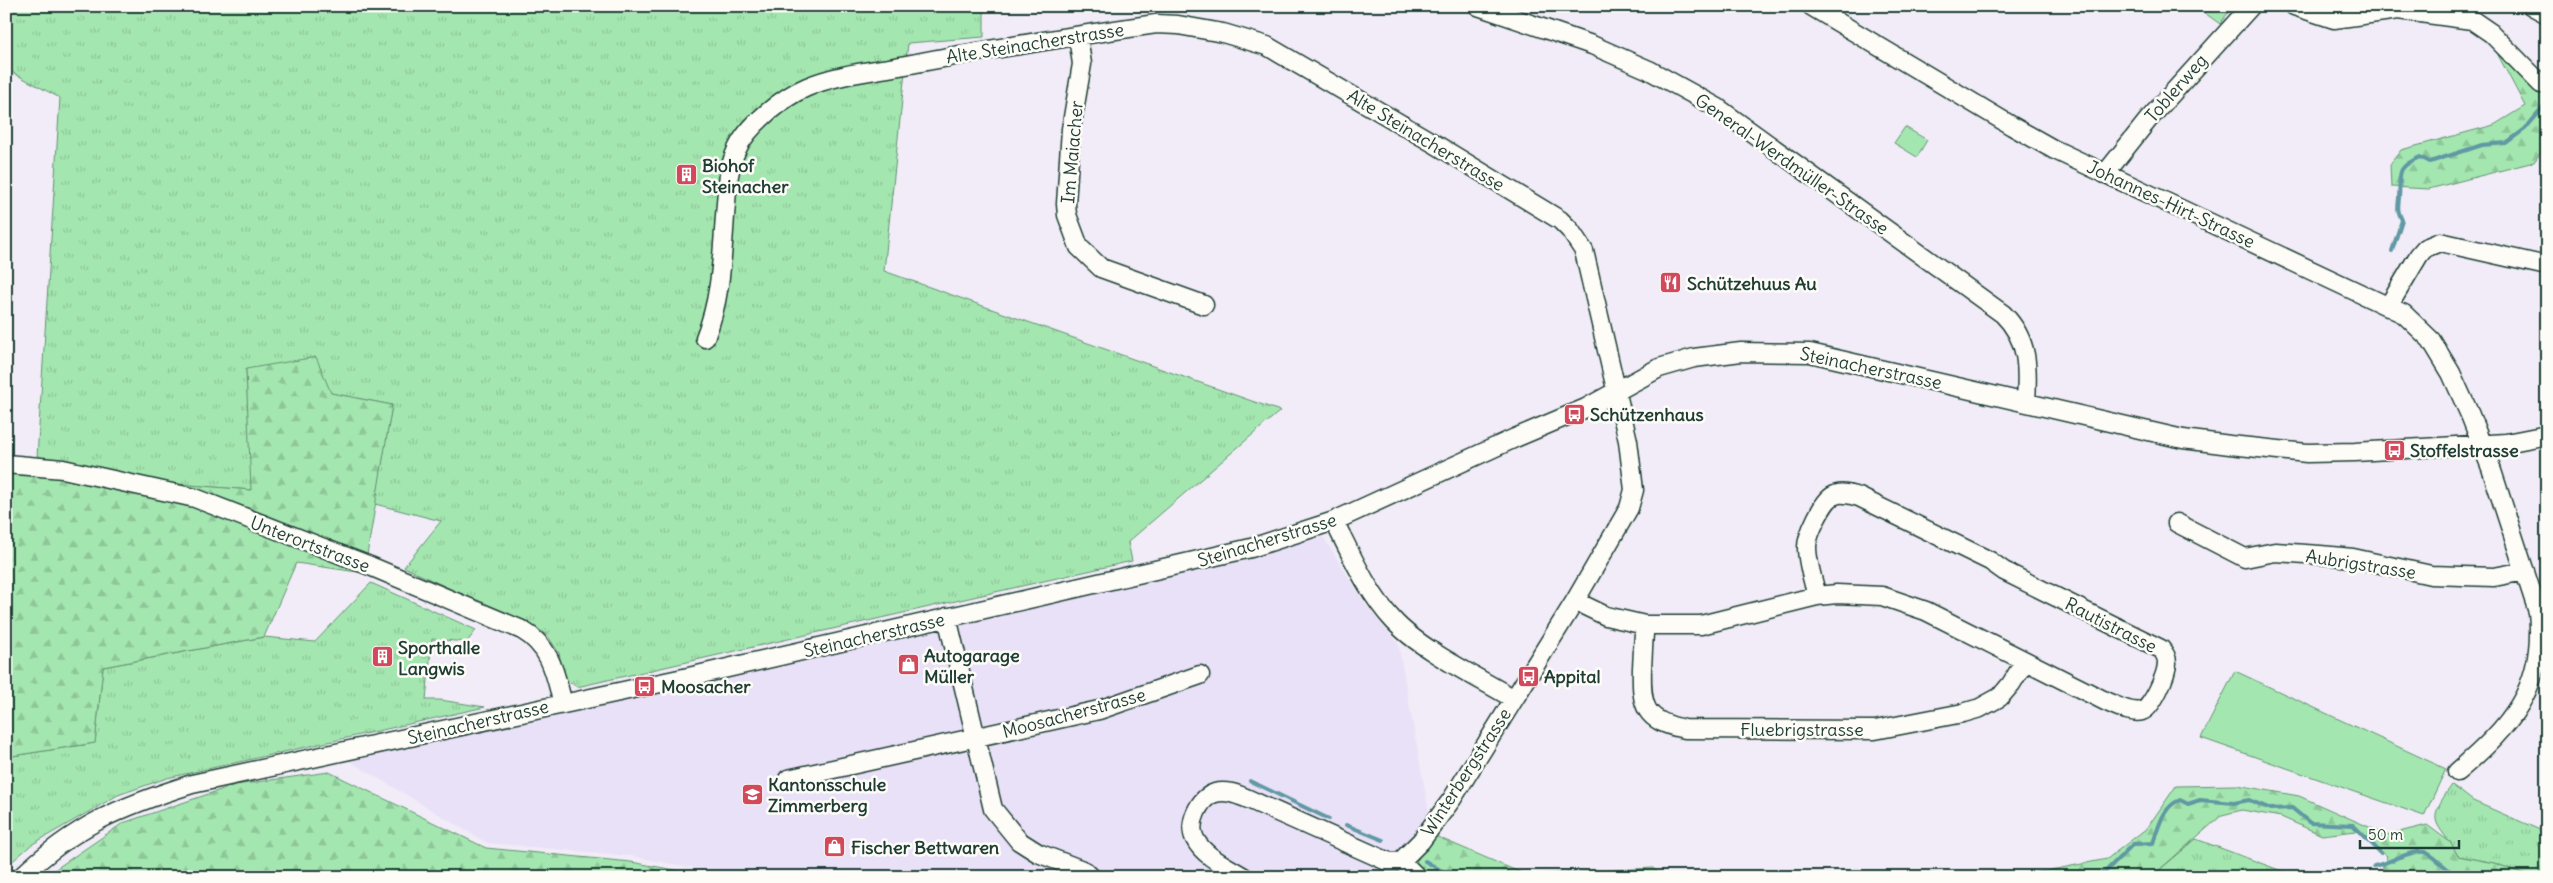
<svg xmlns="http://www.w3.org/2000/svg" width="2553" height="883" font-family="Delius,sans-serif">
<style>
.built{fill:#e9e1f7}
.grass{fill:url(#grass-tufts);stroke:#629272}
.forest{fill:url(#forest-firs);stroke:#629272}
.green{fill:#a4e6b0;stroke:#629272}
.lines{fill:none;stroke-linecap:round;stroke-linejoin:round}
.stream{stroke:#6098a3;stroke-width:4}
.minor-casing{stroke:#1f3d34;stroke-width:21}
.minor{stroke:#fdfcf7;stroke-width:18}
.labels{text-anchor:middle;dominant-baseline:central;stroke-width:5;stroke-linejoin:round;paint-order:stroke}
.street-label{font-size:18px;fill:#1f3d34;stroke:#fdfcf7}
.poi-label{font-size:18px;font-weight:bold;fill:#1f3d34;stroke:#fdfcf7;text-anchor:start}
</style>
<defs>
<pattern id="grass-tufts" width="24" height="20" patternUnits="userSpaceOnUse" patternTransform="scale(1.25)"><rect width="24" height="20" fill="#a4e6b0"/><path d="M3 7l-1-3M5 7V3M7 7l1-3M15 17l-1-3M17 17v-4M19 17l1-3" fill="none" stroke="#8dc698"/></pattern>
<pattern id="forest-firs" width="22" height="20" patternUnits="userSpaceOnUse" patternTransform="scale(1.25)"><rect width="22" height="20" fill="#a4e6b0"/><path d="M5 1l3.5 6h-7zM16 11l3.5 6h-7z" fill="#8dc698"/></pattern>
</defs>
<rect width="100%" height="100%" fill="#f1ecf7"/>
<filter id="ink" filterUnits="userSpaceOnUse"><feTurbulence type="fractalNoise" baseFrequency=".02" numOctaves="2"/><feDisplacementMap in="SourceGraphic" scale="10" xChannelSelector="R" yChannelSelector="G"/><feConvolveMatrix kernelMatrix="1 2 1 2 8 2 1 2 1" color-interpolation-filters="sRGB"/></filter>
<g filter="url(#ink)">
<!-- built -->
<path class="built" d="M 1323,537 L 1366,605 L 1398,643 L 1433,835 L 1405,877 L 740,877 L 631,856 L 487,843 L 341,756 L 919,634 Z"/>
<!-- grass -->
<path class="grass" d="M 6,6 L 984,6 L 984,37 L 908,43 L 884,271 L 1280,411 L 1128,542 L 1132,561 L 577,687 L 564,678 L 559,653 L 547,635 L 404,567 L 441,521 L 375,504 L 392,405 L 331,393 L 246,369 L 252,490 L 36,473 L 60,98 L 6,69 Z
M 371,583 L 476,630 L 467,642 L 432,639 L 426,700 L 440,700 L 485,707 L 167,778 L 118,795 L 31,845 L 6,867 L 6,757 L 95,743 L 103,667 L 264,637 L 315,642 Z
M 2452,785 L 2473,801 L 2547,833 L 2547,877 L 2533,877 L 2494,863 L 2458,856 C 2438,820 2423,825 2452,785 Z
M 2196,839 L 2298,877 L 2151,877 Z"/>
<!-- forest -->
<path class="forest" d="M 2498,55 L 2545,93 L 2547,92 L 2547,144 L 2534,162 L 2429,189 L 2391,187 L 2390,164 L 2401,150 L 2494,125 L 2525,106 Z
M 316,357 L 331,393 L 392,405 L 364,573 L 296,563 L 264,637 L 103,667 L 95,743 L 6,757 L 6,470 L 251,490 L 246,369 Z
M 329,772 L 486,848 L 631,862 L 713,877 L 44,877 L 123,823 L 235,785 Z
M 2237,785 L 2299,796 L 2387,835 L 2427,825 L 2450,842 L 2458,856 L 2494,863 L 2533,877 L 2399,877 L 2381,873 L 2387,856 L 2356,831 L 2322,835 L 2281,817 L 2242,810 L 2222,815 L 2151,877 L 1991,877 L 2046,871 L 2107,859 L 2147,828 L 2176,786 Z
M 1433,835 L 1526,875 L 1653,868 L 1662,877 L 1421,877 L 1413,867 Z
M 1925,873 L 1969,877 L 1868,877 Z"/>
<!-- green -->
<path class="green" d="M 2195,6 L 2231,6 L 2232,7 L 2220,24 Z
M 1905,127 L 1927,140 L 1917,157 L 1894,143 Z
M 2235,671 L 2446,769 L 2424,816 L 2201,738 Z"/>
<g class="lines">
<!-- stream -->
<path class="stream" d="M 2392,251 L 2402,220 C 2397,210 2398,208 2399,198 C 2401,175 2394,168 2420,157 L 2430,162 L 2482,145 L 2506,143 L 2525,129 L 2547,103
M 1250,781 L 1329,819
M 1346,825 L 1383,840
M 1425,861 L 1452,877
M 2374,866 C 2388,864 2415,847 2427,853 C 2435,857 2442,865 2449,870
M 2468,876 L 2471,877
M 2100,877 L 2133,844 L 2153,843 C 2159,827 2162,807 2180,800 L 2188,804 L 2200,800 L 2234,803 L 2249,800 L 2271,809 L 2292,808 L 2310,823 L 2353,825 L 2381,853"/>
<defs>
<path id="minor" d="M 1478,6 L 1592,45 L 1649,70 L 1718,108 L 2003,314 C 2029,340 2028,368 2026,402
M 1811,6 L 2012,126 L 2053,149 L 2404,314 L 2431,340 L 2451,373 L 2470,415 L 2491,468 L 2538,612 C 2546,687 2510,727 2457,772
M 2294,6 L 2334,19 L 2398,10 L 2472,20 L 2491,33 L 2541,84 L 2547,82
M 2532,6 L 2547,14
M 1078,36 L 1082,64 L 1071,129 L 1066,204 L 1067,215 L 1079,247 L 1101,268 L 1204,305
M 2105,174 L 2148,120 L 2251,6
M 2388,307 L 2419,255 L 2425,248 L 2440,242 L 2547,266
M 705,338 C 721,299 722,257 725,216 C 727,193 727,170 737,149 C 748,125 783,97 807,87 C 837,74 874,71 906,65 C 989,49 1073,36 1156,24 L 1178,25 L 1223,33 L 1267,46 L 1435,144 L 1560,220 L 1570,230 L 1584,251 L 1628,441 L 1634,490 L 1629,508 L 1575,601 L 1452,799 L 1421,841 L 1401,861 L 1389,862 L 1246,798 C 1236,794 1226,790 1215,793 C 1199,798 1187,824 1195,839 C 1204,857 1228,867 1244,877
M 6,464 L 63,469 L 195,498 L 370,566 L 522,630 C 551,647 555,673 563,704
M 1334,521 C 1351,554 1367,592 1393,620 C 1419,649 1479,678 1514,699
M 2177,523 L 2245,558 L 2275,552 L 2320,555 L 2353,558 L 2431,575 L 2494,577 L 2525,571
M 1575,601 L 1606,616 L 1645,625 L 1701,625 L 1817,596 L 1837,594 L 1882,596 L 1926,611 L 2107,702 C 2117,706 2131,714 2142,711 C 2152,708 2167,674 2167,663 C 2167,657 2165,654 2161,649 L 2004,571 L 1990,561 L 1859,497 C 1851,495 1841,491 1833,496 C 1823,501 1807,535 1807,547 C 1807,563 1813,580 1817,596
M 947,617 L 993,809 L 1019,841 L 1038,853 L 1085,871 L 1091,877
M 1645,625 C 1643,639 1643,654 1642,668 C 1641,707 1644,721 1685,729 L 1875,730 L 1963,713 L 1980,708 L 2000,697 L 2011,684 L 2025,661
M 788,779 L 1099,710 L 1200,675
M 1401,861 L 1417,877
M 21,877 C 75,825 122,806 192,784 L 693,676 L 1251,548 L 1334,521 L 1515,438 L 1586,408 L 1659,368 L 1694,358 L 1741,352 L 1810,353 L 2183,439 L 2230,445 L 2307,453 L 2355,452 L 2506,443 L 2547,435"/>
</defs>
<!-- minor casing -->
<use href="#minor" class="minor-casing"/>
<!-- minor -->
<use href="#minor" class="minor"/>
</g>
</g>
<!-- icons -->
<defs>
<symbol id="building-square" viewBox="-11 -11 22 22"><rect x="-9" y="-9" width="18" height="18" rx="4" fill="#d1495b" stroke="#fdfcf7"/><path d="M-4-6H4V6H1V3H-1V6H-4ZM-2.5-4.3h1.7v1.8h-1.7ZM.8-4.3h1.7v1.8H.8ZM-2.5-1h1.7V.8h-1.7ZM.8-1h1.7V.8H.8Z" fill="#fff"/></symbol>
<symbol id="restaurant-square" viewBox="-11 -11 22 22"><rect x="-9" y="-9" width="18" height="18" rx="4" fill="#d1495b" stroke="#fdfcf7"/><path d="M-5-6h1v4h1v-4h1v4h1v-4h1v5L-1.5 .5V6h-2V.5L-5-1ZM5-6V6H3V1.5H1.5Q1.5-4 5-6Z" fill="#fff"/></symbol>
<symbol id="bus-square" viewBox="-11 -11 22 22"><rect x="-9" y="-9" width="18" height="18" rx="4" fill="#d1495b" stroke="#fdfcf7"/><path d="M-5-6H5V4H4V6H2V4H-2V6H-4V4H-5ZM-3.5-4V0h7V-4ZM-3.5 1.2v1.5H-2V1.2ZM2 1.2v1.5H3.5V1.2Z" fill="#fff"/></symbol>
<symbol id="shop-square" viewBox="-11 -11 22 22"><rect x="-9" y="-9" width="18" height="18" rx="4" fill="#d1495b" stroke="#fdfcf7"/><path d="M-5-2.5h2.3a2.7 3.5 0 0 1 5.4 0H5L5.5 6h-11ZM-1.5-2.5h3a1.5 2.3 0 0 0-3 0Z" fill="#fff"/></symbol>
<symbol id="school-square" viewBox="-11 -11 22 22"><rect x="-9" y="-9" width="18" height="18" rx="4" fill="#d1495b" stroke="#fdfcf7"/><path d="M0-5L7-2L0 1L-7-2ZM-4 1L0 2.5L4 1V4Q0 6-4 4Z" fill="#fff"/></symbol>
</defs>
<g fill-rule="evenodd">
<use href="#building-square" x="674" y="162" width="25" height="25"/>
<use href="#restaurant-square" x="1658" y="270" width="25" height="25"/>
<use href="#bus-square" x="1562" y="402" width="25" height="25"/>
<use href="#bus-square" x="2382" y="438" width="25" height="25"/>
<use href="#building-square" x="370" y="644" width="25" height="25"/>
<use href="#shop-square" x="896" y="652" width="25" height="25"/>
<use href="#bus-square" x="1516" y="664" width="25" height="25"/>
<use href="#bus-square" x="632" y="674" width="25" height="25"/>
<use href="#school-square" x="740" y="782" width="25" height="25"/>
<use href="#shop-square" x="822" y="834" width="25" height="25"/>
</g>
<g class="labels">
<!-- street labels -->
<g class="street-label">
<text transform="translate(1035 43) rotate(-9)">Alte Steinacherstrasse</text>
<text transform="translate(2176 88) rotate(-49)">Toblerweg</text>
<text transform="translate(1426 140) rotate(31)">Alte Steinacherstrasse</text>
<text transform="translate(1072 152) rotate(-85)">Im Maiacher</text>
<text transform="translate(1792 164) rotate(35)">General-Werdmüller-Strasse</text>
<text transform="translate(2171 204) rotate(25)">Johannes-Hirt-Strasse</text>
<text transform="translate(1871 368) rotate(12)">Steinacherstrasse</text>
<text transform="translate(1267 540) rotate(-17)">Steinacherstrasse</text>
<text transform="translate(310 544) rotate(21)">Unterortstrasse</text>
<text transform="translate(2361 564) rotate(9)">Aubrigstrasse</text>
<text transform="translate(2111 625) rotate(27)">Rautistrasse</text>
<text transform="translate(874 635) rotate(-13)">Steinacherstrasse</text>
<text transform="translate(1074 713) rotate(-15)">Moosacherstrasse</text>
<text transform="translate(478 722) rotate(-13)">Steinacherstrasse</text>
<text x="1802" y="729">Fluebrigstrasse</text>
<text transform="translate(1466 772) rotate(-57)">Winterbergstrasse</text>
</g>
<!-- poi labels -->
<g class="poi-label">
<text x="702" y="165">Biohof<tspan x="702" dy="21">Steinacher</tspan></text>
<text x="1687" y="283">Schützehuus Au</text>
<text x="1590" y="414">Schützenhaus</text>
<text x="2410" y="450">Stoffelstrasse</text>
<text x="398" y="647">Sporthalle<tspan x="398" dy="21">Langwis</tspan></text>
<text x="924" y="655">Autogarage<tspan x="924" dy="21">Müller</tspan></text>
<text x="1544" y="676">Appital</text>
<text x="661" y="686">Moosacher</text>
<text x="768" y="784">Kantonsschule<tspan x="768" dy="21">Zimmerberg</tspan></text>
<text x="851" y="847">Fischer Bettwaren</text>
</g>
</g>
<!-- margin -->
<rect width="2553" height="883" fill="none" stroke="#fdfcf7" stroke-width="25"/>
<rect x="12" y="12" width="2528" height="858" fill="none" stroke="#1f3d34" stroke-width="2" filter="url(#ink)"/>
<!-- scale -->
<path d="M2360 840v8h99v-8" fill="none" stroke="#1f3d34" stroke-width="2.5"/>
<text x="2368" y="840" font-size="15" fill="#1f3d34" stroke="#fdfcf7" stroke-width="4" paint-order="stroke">50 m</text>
</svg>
